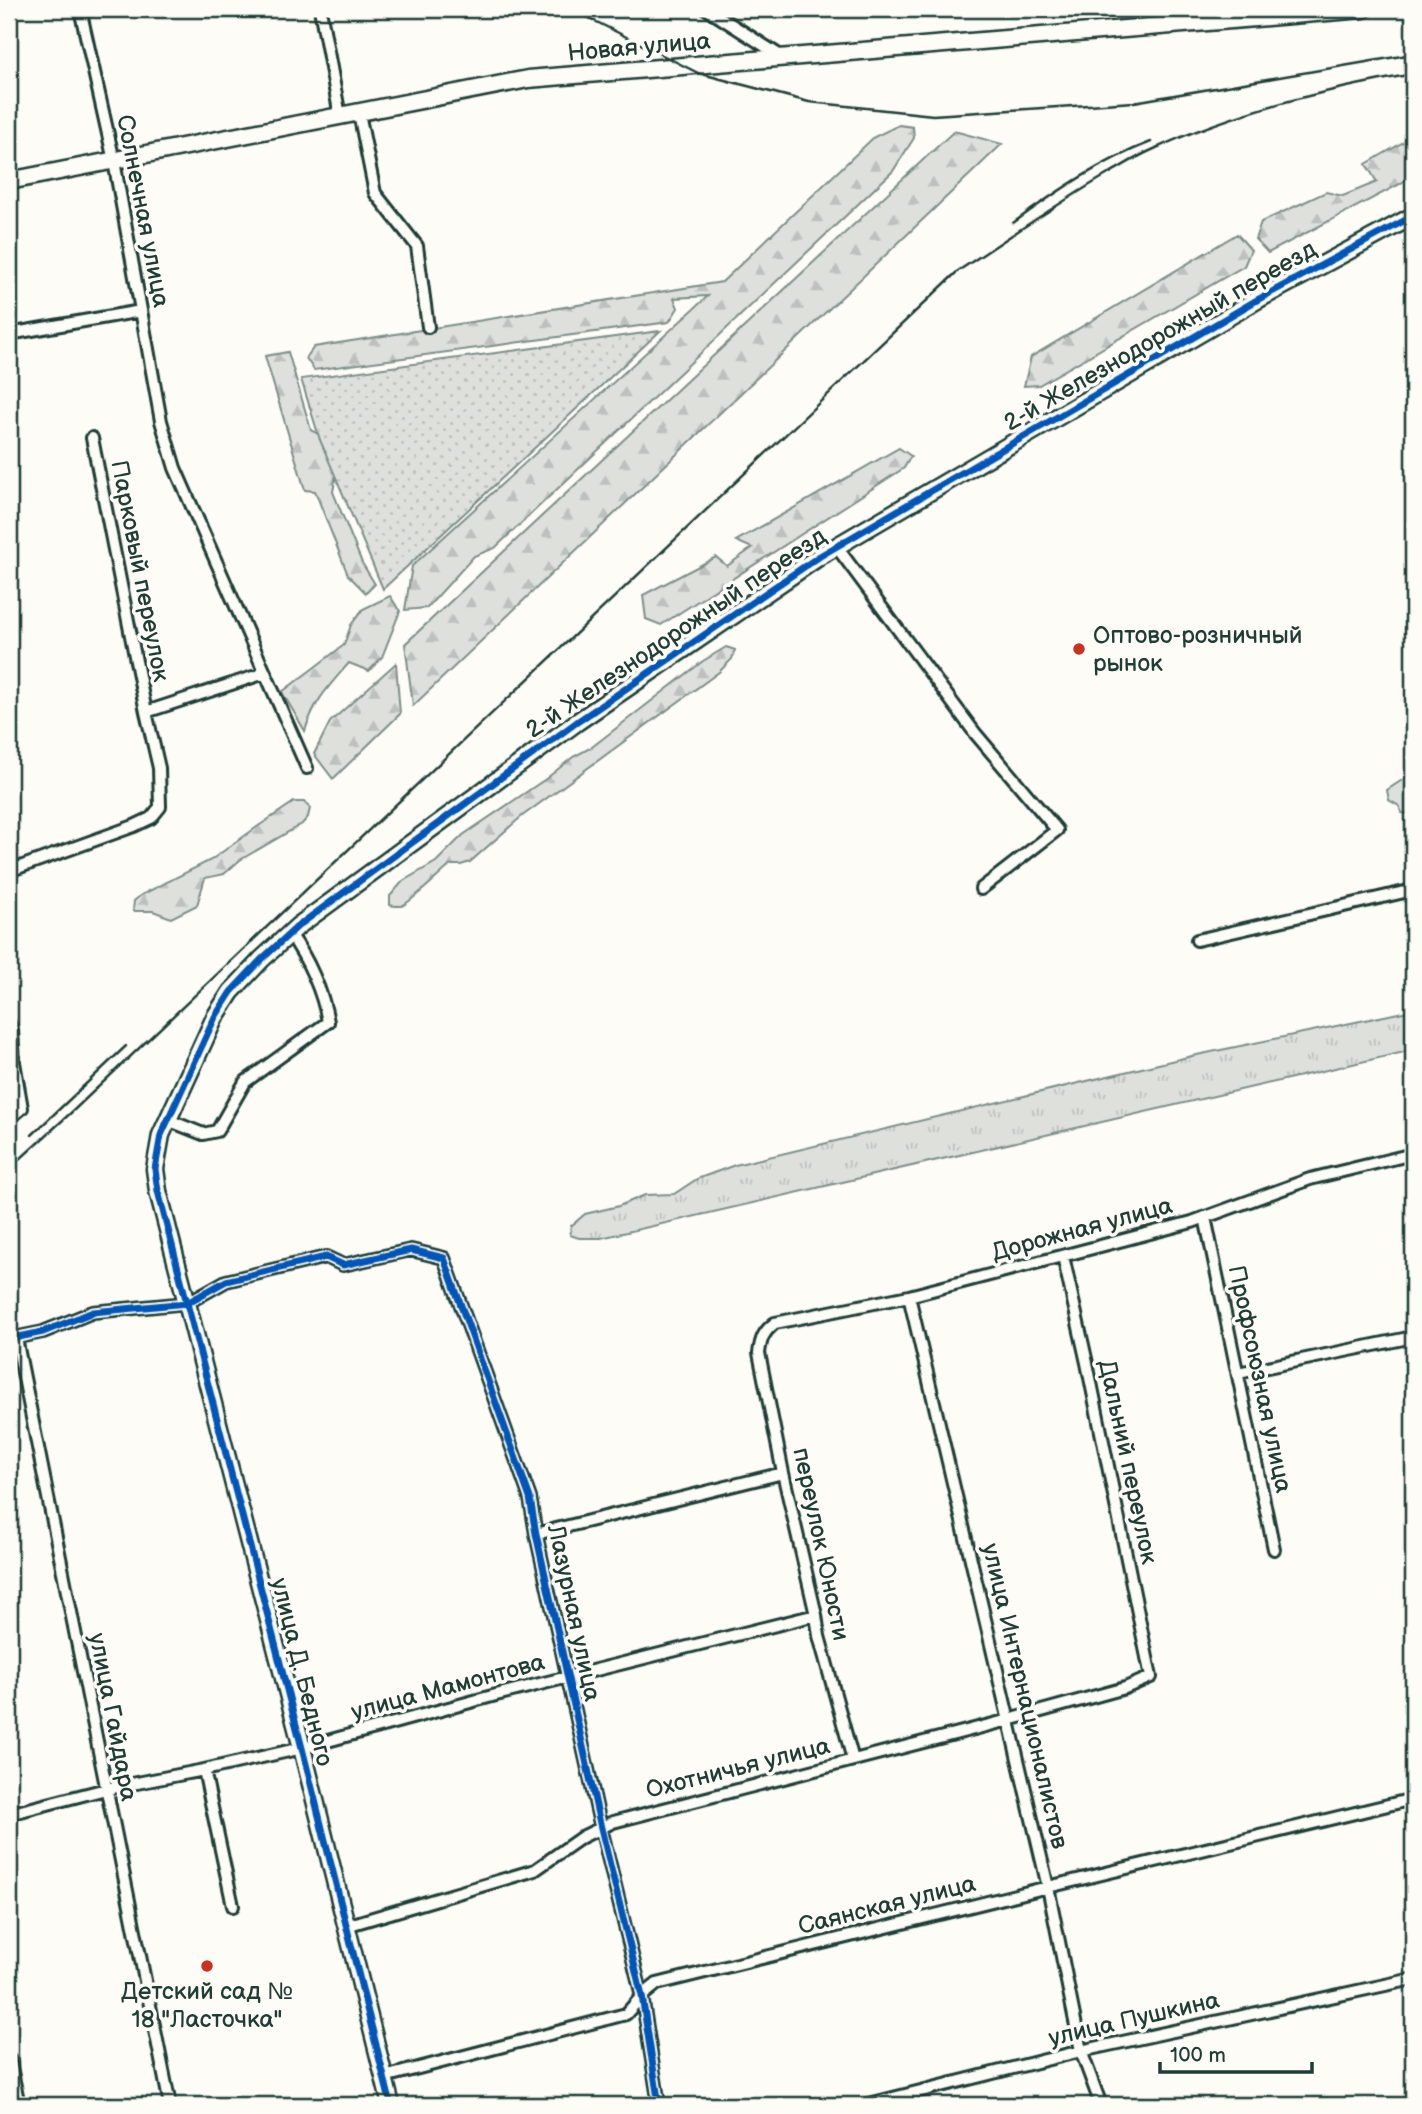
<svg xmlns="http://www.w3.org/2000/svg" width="1422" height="2114" font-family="'Balsamiq Sans',sans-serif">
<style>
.grass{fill:url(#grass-tufts);stroke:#7e8e88;stroke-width:2}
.forest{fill:url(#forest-firs);stroke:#7e8e88;stroke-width:2}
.garden{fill:url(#garden-dots);stroke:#7e8e88;stroke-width:2}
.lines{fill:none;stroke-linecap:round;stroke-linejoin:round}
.street-casing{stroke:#1f3d34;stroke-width:16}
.secondary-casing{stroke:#1f3d34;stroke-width:21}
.street{stroke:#fdfcf7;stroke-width:10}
.secondary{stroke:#fdfcf7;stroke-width:16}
.rail{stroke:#1f3d34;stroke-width:2.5}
.cycleway-casing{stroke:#fdfcf7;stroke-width:11}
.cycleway{stroke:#0057b8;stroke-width:7}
.poi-dot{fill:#c8321e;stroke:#fdfcf7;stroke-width:2.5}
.labels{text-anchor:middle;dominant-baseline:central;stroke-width:7;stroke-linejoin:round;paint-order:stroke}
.street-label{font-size:24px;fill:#1f3d34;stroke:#fdfcf7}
.poi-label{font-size:24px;fill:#1f3d34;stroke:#fdfcf7;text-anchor:start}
</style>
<defs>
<pattern id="grass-tufts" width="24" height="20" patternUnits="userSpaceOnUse" patternTransform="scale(1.75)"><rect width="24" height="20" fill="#dde0db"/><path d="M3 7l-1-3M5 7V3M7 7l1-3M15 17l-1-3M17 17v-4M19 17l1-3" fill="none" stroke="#bdc1bd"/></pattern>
<pattern id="forest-firs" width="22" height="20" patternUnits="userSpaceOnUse" patternTransform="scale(1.75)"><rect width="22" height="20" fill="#dde0db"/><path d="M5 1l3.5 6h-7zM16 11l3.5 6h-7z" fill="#bdc1bd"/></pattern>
<pattern id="garden-dots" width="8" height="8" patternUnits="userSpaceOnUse" patternTransform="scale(1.75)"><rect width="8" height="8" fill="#dde0db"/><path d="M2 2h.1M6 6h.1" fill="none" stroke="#bdc1bd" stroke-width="1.8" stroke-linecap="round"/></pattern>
</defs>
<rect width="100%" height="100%" fill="#fdfcf7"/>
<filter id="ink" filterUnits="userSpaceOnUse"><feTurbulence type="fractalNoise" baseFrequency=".0143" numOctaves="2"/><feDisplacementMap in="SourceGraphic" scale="14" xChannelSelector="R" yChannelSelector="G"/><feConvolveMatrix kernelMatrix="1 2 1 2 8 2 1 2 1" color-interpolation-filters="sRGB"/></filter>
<g filter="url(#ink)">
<!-- grass -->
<path class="grass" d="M 1413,1010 L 1413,1050 L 601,1238 L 579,1238 L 570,1235 L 571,1226 L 585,1214 L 619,1206 L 645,1195 L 674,1194 L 697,1179 L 735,1165 L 1192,1056 Z"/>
<!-- forest -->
<path class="forest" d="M 899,125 L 913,127 L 914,138 L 893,171 L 495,548 L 474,556 L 427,608 L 405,610 L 412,566 L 708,296 L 674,298 L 678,308 L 669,322 L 314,370 L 306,358 L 314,347 L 722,282 L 874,137 Z
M 954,131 L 1002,144 L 413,706 L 405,644 Z
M 1407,140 L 1413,140 L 1413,174 L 1400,184 L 1268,253 L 1255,239 L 1261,222 L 1326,192 L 1343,196 L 1377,182 L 1366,164 Z
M 1237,234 L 1251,250 L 1244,266 L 1039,385 L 1024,386 L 1031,357 Z
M 288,352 L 311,430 L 329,440 L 338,463 L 333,492 L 362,563 L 375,584 L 366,593 L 348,575 L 315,491 L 305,490 L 265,356 Z
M 899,448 L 911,456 L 904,468 L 661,625 L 646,619 L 643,595 L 716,557 L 727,566 L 752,548 L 736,541 Z
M 390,596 L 400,611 L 382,657 L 369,671 L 349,663 C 329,686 314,701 305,731 L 282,692 L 344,645 L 351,625 L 363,609 Z
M 726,647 L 735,650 L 732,659 L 719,672 L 521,817 L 470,862 L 461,865 L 451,865 C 442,872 408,905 401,906 C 399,906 392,906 390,905 L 390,896 L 403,881 L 436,862 L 463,835 L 547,778 L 573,757 L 592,747 L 703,661 Z
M 396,663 L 400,714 L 333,779 L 314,754 L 330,722 Z
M 1413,773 L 1413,814 L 1402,813 L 1399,806 L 1389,800 L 1387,790 Z
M 294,802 L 304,802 L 310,808 L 308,817 L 302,824 L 240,860 L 224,874 L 205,878 L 197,905 L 171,918 L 153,911 L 133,911 L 134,901 L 141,895 L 211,860 L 257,827 Z"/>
<!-- garden -->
<path class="garden" d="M 660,331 L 383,589 L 320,440 L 301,379 Z"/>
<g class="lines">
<defs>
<path id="street" d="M 80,9 L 114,161 L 161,421 L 175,468 L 307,768
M 320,9 L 340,116
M 707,9 L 782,57
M 359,113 L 375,193 L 417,246 L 428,327
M 9,334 L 141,311
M 836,546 L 975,733 L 1057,830 L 981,889
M 146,712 L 265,673
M 9,871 L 134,826 L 151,818 L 160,807 L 159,768 L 146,712 L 92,438
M 1197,940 L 1413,890
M 9,1023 L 12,1030 L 14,1062 L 22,1108 L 9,1119
M 168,1120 L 203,1134 L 217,1131 L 245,1082 L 328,1022 C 323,992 308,959 290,934
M 1205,1217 L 1274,1549
M 909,1296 L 1048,1887 L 1081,2051 L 1101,2105
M 16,1338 L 170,2105
M 9,1339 L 43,1332 L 93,1312 L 187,1303 L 226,1281 L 326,1257 L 343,1265 L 411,1250 L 444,1258 L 530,1498 L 536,1534 L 601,1828 L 642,1996 L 659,2105
M 1238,1373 L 1413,1337
M 536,1534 L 783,1473
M 853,1760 L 819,1636 L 816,1615 L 783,1473 L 759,1353 C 761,1339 763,1332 775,1323 L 909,1296 L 1192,1222 L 1310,1179 L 1413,1154
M 204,1770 L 233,1906
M 9,1814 L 106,1789 L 204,1770 L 302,1748 L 496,1695 L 816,1615
M 346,1926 L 535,1870 L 582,1837 L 613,1822 L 1009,1720 L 1125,1688 L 1151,1677 L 1087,1363 L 1063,1256
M 9,2058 L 19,2105
M 384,2077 L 626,2014 L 642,1996 L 657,1984 L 1048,1887 L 1413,1799
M 865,2105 L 1081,2051 L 1413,1979"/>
<path id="secondary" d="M 9,181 L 528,79 L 1364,9
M 391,2105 L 302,1748 L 158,1191 L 155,1169 L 161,1135 L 215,1017 L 231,992 L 262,959 L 298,926 L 577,722 L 820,556 L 1257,300 L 1413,216"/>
</defs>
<!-- street casing -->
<use href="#street" class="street-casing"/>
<!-- secondary casing -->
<use href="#secondary" class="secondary-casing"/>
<!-- street -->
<use href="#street" class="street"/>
<!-- secondary -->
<use href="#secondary" class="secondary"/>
<!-- rail -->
<path class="rail" d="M 571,9 L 698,73 L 809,102 L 933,115 L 1134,102 L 1413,54
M 1013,223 C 1057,191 1101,161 1151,142
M 32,1135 L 126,1046
M 9,1169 L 74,1110 L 958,271 C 1008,238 1058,203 1110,173 C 1124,165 1138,156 1152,150 C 1235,111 1324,90 1413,74"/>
<defs>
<path id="cycleway" d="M 9,1339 L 43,1332 L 93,1312 L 187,1303 L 226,1281 L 326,1257 L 343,1265 L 411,1250 L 444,1258 L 530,1498 L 536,1534 L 601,1828 L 642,1996 L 659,2105
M 391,2105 L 302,1748 L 158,1191 L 155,1169 L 161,1135 L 215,1017 L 231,992 L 262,959 L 298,926 L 577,722 L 820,556 L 1257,300 L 1413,216"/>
</defs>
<!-- cycleway casing -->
<use href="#cycleway" class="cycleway-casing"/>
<!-- cycleway -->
<use href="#cycleway" class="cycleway"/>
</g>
</g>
<!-- markers -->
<g class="poi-dot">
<circle cx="1079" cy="649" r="7"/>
<circle cx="207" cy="1966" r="7"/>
</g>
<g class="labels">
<!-- street labels -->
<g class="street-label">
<text transform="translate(639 47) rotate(-5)">Новая улица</text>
<text transform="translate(143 211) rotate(79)">Солнечная улица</text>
<text transform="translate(1160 336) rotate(-30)">2-й Железнодорожный переезд</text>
<text transform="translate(140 571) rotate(79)">Парковый переулок</text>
<text transform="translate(676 633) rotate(-34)">2-й Железнодорожный переезд</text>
<text transform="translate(1082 1229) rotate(-15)">Дорожная улица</text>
<text transform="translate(1260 1379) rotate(78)">Профсоюзная улица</text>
<text transform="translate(1128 1462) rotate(78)">Дальний переулок</text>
<text transform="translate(821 1544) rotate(78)">переулок Юности</text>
<text transform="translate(574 1613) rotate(78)">Лазурная улица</text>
<text transform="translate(302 1672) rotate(76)">улица Д. Бедного</text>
<text transform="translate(448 1687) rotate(-15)">улица Мамонтова</text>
<text transform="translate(1025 1696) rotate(77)">улица Интернационалистов</text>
<text transform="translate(113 1717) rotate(79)">улица Гайдара</text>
<text transform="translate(738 1768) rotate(-14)">Охотничья улица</text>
<text transform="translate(887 1905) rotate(-14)">Саянская улица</text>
<text transform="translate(1134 2019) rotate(-13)">улица Пушкина</text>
</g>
<!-- poi labels -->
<g class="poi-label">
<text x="1093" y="635">Оптово-розничный<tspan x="1093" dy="28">рынок</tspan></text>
<text x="207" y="1991" text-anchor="middle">Детский сад №<tspan x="207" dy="28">18 "Ласточка"</tspan></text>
</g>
</g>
<!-- margin -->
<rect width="1422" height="2114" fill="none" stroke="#fdfcf7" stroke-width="35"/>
<rect x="18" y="18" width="1387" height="2079" fill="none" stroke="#1f3d34" stroke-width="2.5" filter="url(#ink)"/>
<!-- scale -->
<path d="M1160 2062v10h152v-10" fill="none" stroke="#1f3d34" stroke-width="3.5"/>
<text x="1170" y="2062" font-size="21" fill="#1f3d34" stroke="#fdfcf7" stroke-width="5" paint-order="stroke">100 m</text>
</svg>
